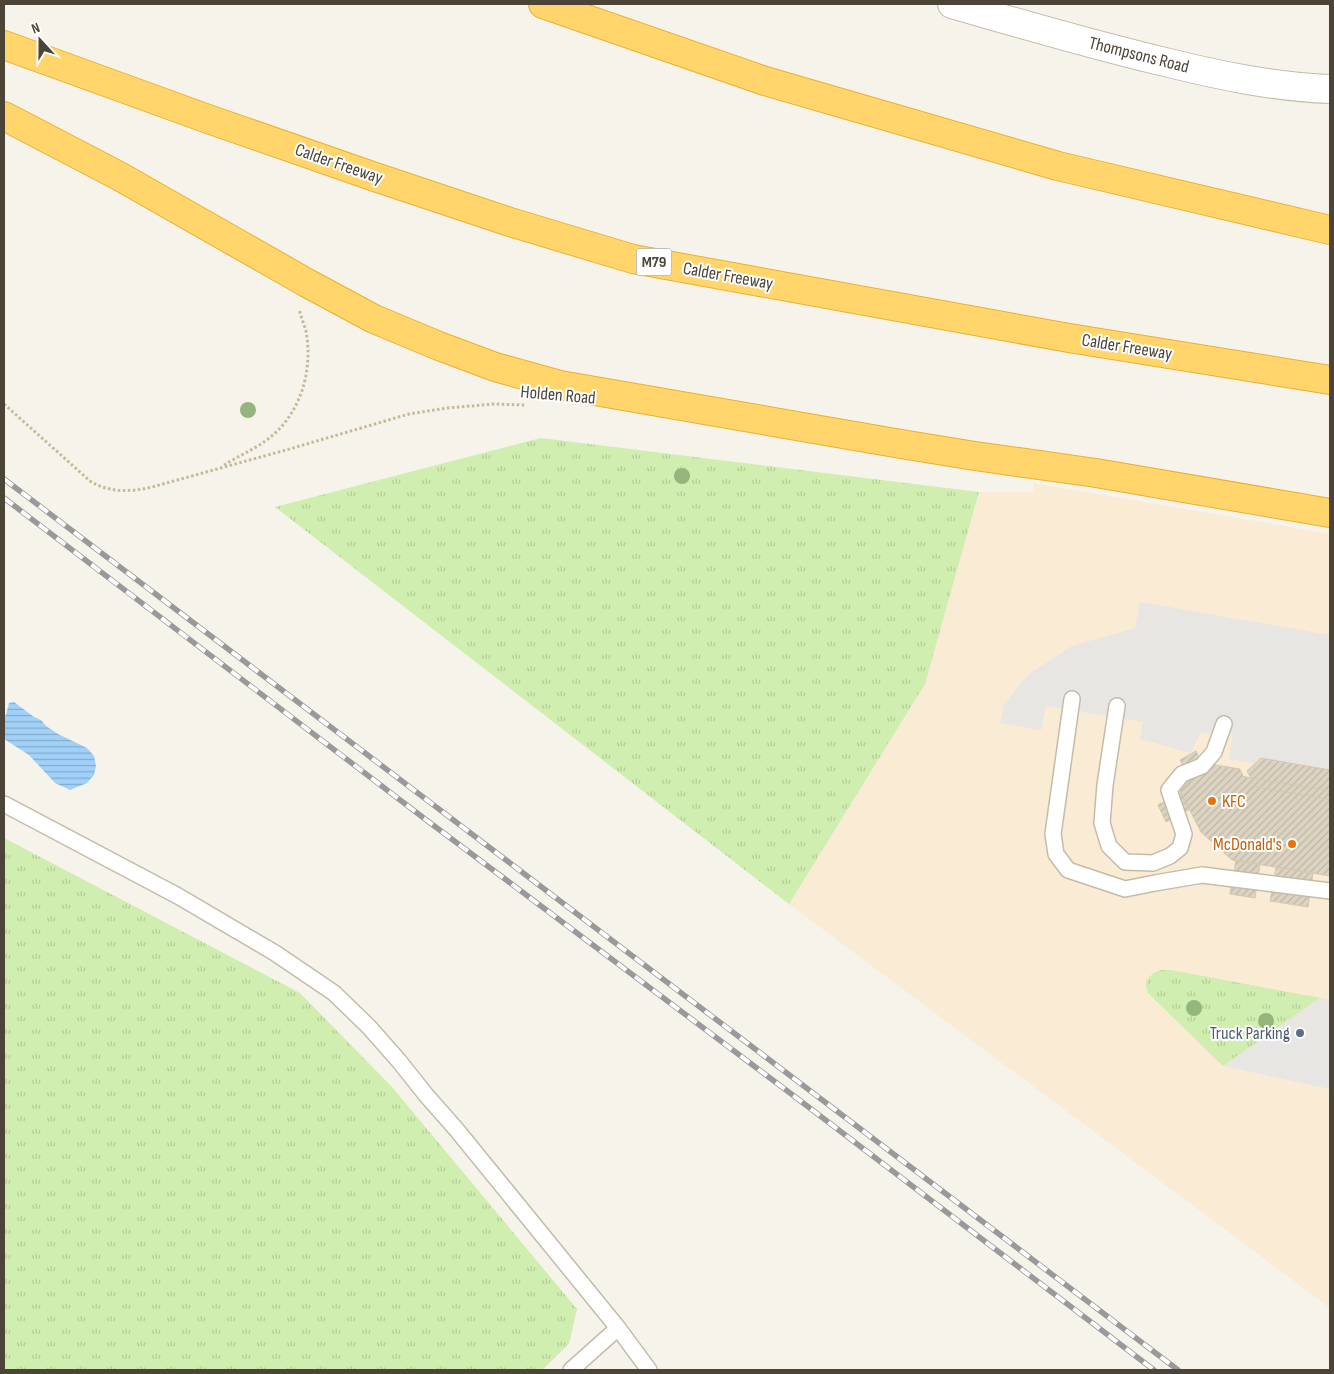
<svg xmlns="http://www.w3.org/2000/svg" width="1334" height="1374" font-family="'Sofia Sans Condensed',sans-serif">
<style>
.commercial{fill:#f9ebd4}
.grass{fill:url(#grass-tufts)}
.parking{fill:#e8e6e2}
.water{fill:url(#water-rules)}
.building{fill:url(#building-hatch);stroke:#d5c8b0}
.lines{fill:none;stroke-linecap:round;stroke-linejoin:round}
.service-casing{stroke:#c3bcab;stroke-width:18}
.minor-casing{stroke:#c3bcab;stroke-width:30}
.motorway-casing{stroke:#edaf2d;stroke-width:30}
.path{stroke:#c6b99b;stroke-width:3;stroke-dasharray:2.5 2.5;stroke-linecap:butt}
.service{stroke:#fff;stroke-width:15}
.minor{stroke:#fff;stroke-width:28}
.motorway{stroke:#ffd56c;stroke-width:28}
.rail-casing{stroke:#999;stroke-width:5.5}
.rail{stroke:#fff;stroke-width:4;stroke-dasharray:11;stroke-linecap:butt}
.tree{fill:#94b67d}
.food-dot{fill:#e8710a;stroke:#fff;stroke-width:2}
.service-dot{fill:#5c6f8a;stroke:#fff;stroke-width:2}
.labels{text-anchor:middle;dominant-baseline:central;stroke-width:4;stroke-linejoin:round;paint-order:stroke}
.shield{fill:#fff;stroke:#827c73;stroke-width:1}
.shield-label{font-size:16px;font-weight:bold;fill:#4c4437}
.street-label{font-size:18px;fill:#4c4437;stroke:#fff}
.food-label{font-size:18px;fill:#c56008;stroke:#fff;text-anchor:start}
.service-label{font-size:18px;fill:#4e5e75;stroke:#fff;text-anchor:end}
</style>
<defs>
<pattern id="grass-tufts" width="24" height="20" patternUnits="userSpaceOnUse" patternTransform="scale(1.25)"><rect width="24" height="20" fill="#cfeeaf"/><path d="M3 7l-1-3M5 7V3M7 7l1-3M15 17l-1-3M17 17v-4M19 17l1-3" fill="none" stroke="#b3cd97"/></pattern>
<pattern id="water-rules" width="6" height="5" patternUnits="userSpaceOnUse" patternTransform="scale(1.25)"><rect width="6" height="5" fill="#a1d1f8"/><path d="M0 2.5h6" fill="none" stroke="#85abca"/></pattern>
<pattern id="building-hatch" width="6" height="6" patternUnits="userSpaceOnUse" patternTransform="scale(1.25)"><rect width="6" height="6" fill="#dcd3c1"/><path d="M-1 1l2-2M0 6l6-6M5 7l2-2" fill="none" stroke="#beb6a6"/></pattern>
</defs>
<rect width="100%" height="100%" fill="#f6f3ea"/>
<!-- commercial -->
<path class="commercial" d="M 1034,483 L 1330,534 L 1330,1308 L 789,904 L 925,684 L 979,492 L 1033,492 Z"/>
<!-- grass -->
<path class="grass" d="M 541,438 L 979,492 L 925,684 L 789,904 L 275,507 Z
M 4,838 L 300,993 L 392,1087 L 577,1309 L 569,1344 L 542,1370 L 4,1370 Z
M 1161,970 L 1171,970 L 1320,998 L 1223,1066 L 1148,993 L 1146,987 L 1147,979 L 1154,973 Z"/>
<!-- parking -->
<path class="parking" d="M 1140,602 L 1330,635 L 1330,777 L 1229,759 L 1233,735 L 1200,733 L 1191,753 L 1140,739 L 1143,722 L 1046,706 L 1041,730 L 1000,723 L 1004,704 L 1029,674 L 1072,646 L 1135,628 Z
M 1320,998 L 1330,1000 L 1330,1089 L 1223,1066 Z"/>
<!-- water -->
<path class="water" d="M 14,702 L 34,717 L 41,720 L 46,726 L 58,734 L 87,748 L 94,756 L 96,766 L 94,775 L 87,783 L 70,790 L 55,783 L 29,755 L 4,739 L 4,717 L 6,715 L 9,703 Z"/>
<!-- building -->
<path class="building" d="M 1196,751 L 1206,772 L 1191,780 L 1180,760 Z
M 1261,758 L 1330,770 L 1330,798 L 1329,799 L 1256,787 L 1247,771 Z
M 1215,765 L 1240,769 L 1243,776 L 1246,777 L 1330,791 L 1330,876 L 1232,860 L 1201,832 L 1178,787 L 1209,770 Z
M 1181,793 L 1190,809 L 1166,822 L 1158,805 Z
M 1236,860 L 1260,864 L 1255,898 L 1230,894 Z
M 1276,867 L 1313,873 L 1308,907 L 1270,901 Z"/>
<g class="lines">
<defs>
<path id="service" d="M 1072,699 L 1053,834 L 1056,854 L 1068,870 L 1125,889 L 1155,883 L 1202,875 L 1330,891
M 1117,706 L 1105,785 L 1102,823 L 1109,846 L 1125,862 L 1153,863 L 1170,856 L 1180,848 L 1184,834 L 1169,790 L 1182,774 L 1202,766 L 1214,752 L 1224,724
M 4,804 L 178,896 L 275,953 L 334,993 L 369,1027 L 399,1061 L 426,1095 L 456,1129 L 618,1328 L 649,1370
M 571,1370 L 618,1328"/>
<path id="minor" d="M 952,4 C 1024,25 1096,46 1169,63 C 1222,76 1275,87 1330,89"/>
<path id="motorway" d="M 543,4 L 765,81 L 1058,166 L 1330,230
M 4,45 L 208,119 L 375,177 L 510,222 L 633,259 L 1069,338 L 1330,380
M 4,116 L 119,176 L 307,283 L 374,319 L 439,346 L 495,367 L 560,385 L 901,444 L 975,456 L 1096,473 L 1330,513"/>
</defs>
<!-- service casing -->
<use href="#service" class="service-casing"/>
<!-- minor casing -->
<use href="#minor" class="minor-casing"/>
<!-- motorway casing -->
<use href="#motorway" class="motorway-casing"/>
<!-- path -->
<path class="path" d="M 4,404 L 90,481 C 109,493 131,492 152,487 L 286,450 L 409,414 L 447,408 L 494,404 L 525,405
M 224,465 C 240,455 260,447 274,434 C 302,409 313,368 306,331 C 304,324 301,317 299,309"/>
<!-- service -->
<use href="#service" class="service"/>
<!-- minor -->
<use href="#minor" class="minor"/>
<!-- motorway -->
<use href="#motorway" class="motorway"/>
<defs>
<path id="rail" d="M 4,479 L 1178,1370
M 4,498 L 425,819 L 794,1096 L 1154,1370"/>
</defs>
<!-- rail casing -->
<use href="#rail" class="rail-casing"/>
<!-- rail -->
<use href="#rail" class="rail"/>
</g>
<!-- trees -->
<g class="tree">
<circle cx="248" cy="410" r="8"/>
<circle cx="682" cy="476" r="8"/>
<circle cx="1194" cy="1008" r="8"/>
<circle cx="1266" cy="1021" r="8"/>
</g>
<!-- markers -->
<g class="food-dot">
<circle cx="1212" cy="801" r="5"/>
<circle cx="1292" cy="844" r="5"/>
</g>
<circle class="service-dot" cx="1300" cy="1033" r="5"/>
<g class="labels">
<!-- shield labels -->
<rect class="shield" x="636.5" y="248.5" width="35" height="27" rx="4"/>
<g class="shield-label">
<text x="654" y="262">M79</text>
</g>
<!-- street labels -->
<g class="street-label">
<text transform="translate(1139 55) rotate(14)">Thompsons Road</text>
<text transform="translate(339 164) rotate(19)">Calder Freeway</text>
<text transform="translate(728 276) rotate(10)">Calder Freeway</text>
<text transform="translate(1127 347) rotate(9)">Calder Freeway</text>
<text transform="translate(558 395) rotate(5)">Holden Road</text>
</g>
<!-- food labels -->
<g class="food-label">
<text x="1222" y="801">KFC</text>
<text x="1282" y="844" text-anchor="end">McDonald's</text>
</g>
<!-- service labels -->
<g class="service-label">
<text x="1290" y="1033">Truck Parking</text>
</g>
</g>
<!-- border -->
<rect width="1334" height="1374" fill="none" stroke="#4c4437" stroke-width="10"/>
<!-- north arrow -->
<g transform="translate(40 40) rotate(339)" stroke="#ffffff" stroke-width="4" paint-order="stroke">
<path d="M0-4L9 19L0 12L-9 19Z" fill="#4c4437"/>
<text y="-8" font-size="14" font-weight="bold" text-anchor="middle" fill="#4c4437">N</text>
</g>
</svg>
